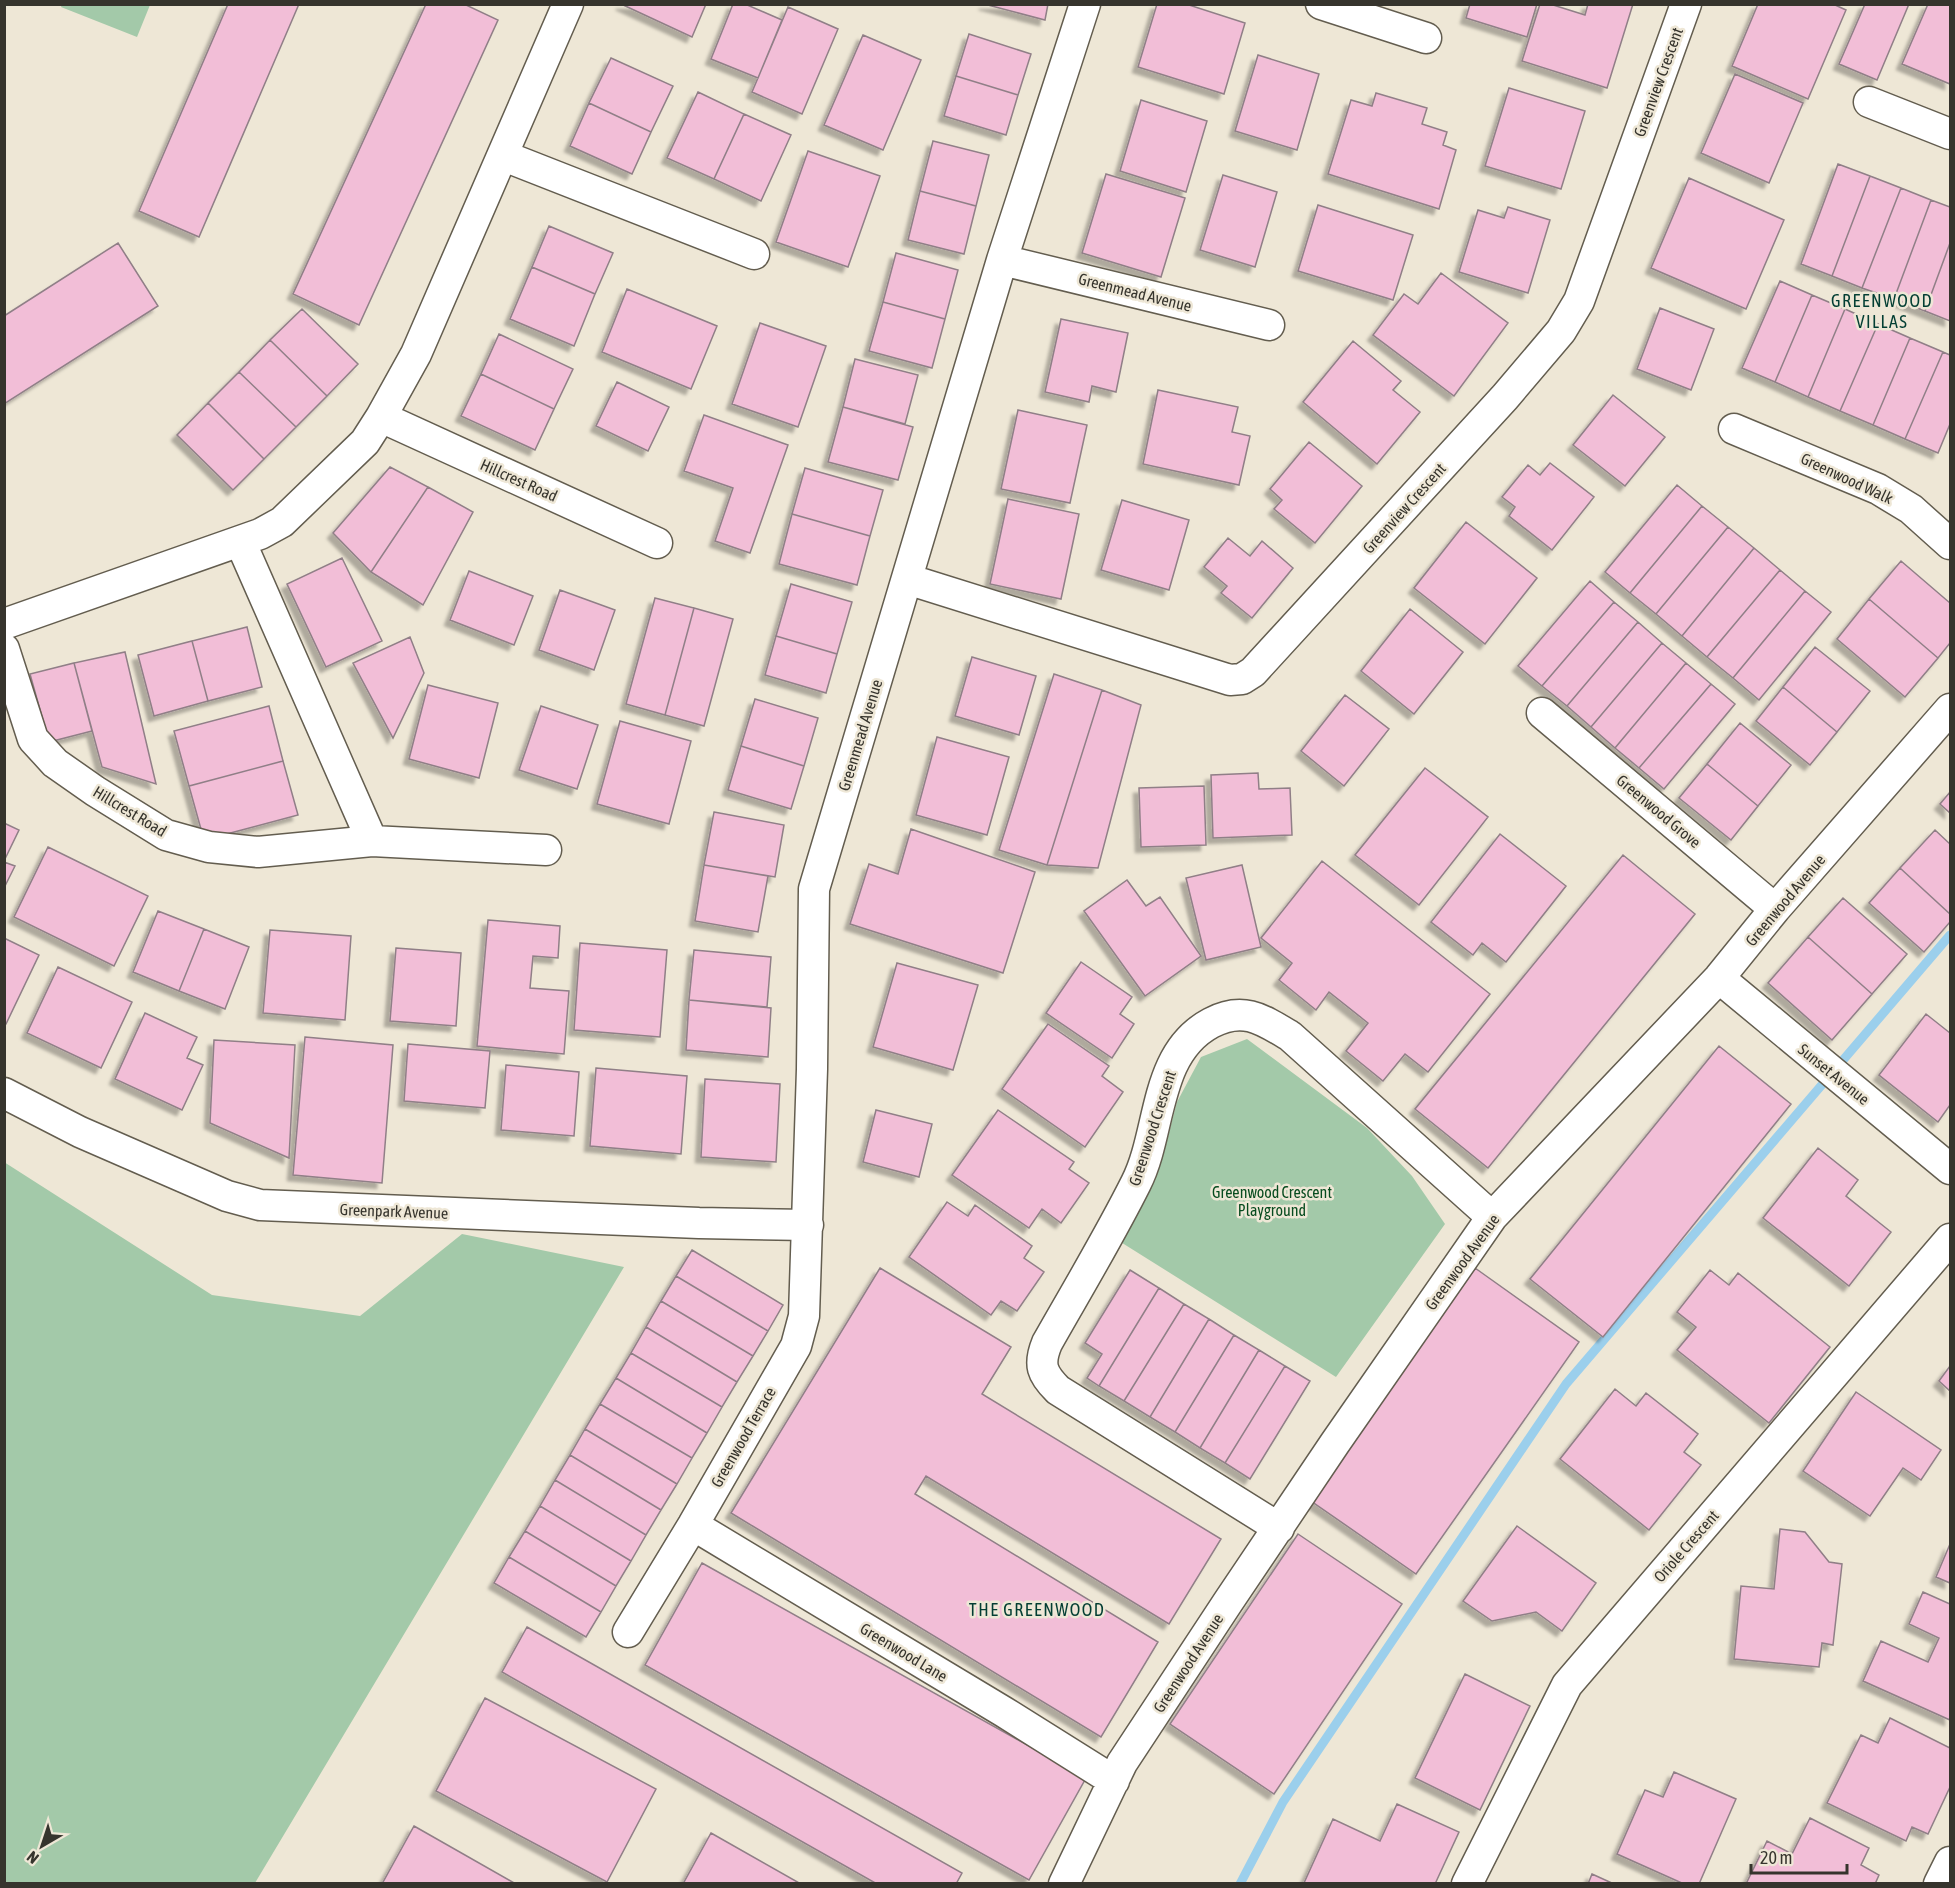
<svg xmlns="http://www.w3.org/2000/svg" width="1955" height="1888" font-family="'Asap Condensed',sans-serif">
<style>
.green{fill:#a3c9a9}
.lines{fill:none;stroke-linecap:round;stroke-linejoin:round}
.stream{stroke:#9bcfec;stroke-width:9}
.building{fill:#f2bed7;stroke:#907f87;stroke-width:1.5;filter:url(#shadow)}
.street-casing{stroke:#635d4f;stroke-width:33}
.street{stroke:#fff;stroke-width:30}
.labels{text-anchor:middle;dominant-baseline:central;stroke-width:5;stroke-linejoin:round;paint-order:stroke}
.street-label{font-size:16px;fill:#36342d;stroke:#eee7d6}
.park-label{font-size:16px;fill:#074c1f;stroke:#eee7d6}
.neighbourhood-label{font-size:18px;letter-spacing:1.5px;fill:#033e33;stroke:#eee7d6}
</style>
<defs>
<filter id="shadow"><feDropShadow dx="-5.5" dy="5.5" stdDeviation="1.5" flood-color="#0004"/></filter>
</defs>
<rect width="100%" height="100%" fill="#eee7d6"/>
<!-- green -->
<path class="green" d="M 62,4 L 150,4 L 150,5 L 137,37 L 61,7 Z
M 1247,1039 L 1367,1128 L 1412,1176 L 1445,1224 L 1336,1377 L 1119,1241 L 1165,1148 L 1177,1102 L 1201,1057 Z
M 4,1162 L 212,1295 L 360,1316 L 462,1234 L 624,1267 L 255,1883 L 5,1883 Z"/>
<g class="lines">
<!-- stream -->
<path class="stream" d="M 1240,1884 L 1283,1802 L 1566,1384 L 1950,935"/>
</g>
<!-- building -->
<path class="building" d="M 228,4 L 299,4 L 199,237 L 139,211 Z
M 426,4 L 464,4 L 498,20 L 359,325 L 293,294 Z
M 621,4 L 706,4 L 692,37 Z
M 733,4 L 745,4 L 782,20 L 758,78 L 711,59 Z
M 984,4 L 1048,4 L 1045,20 Z
M 1157,4 L 1186,4 L 1245,23 L 1224,94 L 1138,67 Z
M 1470,4 L 1537,4 L 1527,37 L 1466,18 Z
M 1540,4 L 1550,4 L 1585,15 L 1588,4 L 1633,4 L 1607,88 L 1522,61 Z
M 1758,4 L 1833,4 L 1846,10 L 1808,99 L 1732,66 Z
M 1865,4 L 1909,4 L 1877,80 L 1839,64 Z
M 1928,4 L 1950,4 L 1950,84 L 1902,64 Z
M 788,7 L 838,29 L 802,114 L 752,92 Z
M 969,34 L 1031,54 L 1018,95 L 956,76 Z
M 863,35 L 921,60 L 883,150 L 824,125 Z
M 1258,55 L 1319,74 L 1297,150 L 1235,131 Z
M 611,58 L 673,86 L 651,132 L 589,103 Z
M 1735,74 L 1803,103 L 1769,183 L 1701,153 Z
M 956,76 L 1018,95 L 1006,135 L 944,116 Z
M 1509,88 L 1585,111 L 1561,189 L 1485,166 Z
M 698,92 L 744,114 L 714,179 L 667,158 Z
M 1376,93 L 1427,108 L 1422,124 L 1447,132 L 1443,145 L 1456,150 L 1439,209 L 1328,174 L 1351,100 L 1372,106 Z
M 1141,100 L 1207,121 L 1186,192 L 1120,171 Z
M 589,103 L 651,132 L 632,174 L 570,146 Z
M 744,114 L 791,135 L 761,201 L 714,179 Z
M 933,141 L 989,155 L 976,206 L 920,191 Z
M 808,151 L 880,176 L 848,267 L 776,242 Z
M 1838,164 L 1870,176 L 1832,276 L 1801,264 Z
M 1106,174 L 1185,198 L 1161,277 L 1082,253 Z
M 1223,175 L 1277,192 L 1255,267 L 1200,250 Z
M 1870,176 L 1901,188 L 1862,288 L 1832,276 Z
M 1689,178 L 1784,220 L 1746,309 L 1651,268 Z
M 1901,188 L 1931,200 L 1894,299 L 1862,288 Z
M 920,191 L 976,206 L 964,254 L 908,240 Z
M 1931,200 L 1950,207 L 1950,243 L 1925,311 L 1894,299 Z
M 1318,205 L 1413,235 L 1393,300 L 1298,271 Z
M 1508,207 L 1550,220 L 1528,293 L 1459,272 L 1478,210 L 1504,218 Z
M 549,226 L 613,253 L 595,294 L 532,267 Z
M 118,243 L 158,306 L 4,404 L 4,316 Z
M 1950,243 L 1950,321 L 1925,311 Z
M 896,253 L 958,270 L 945,319 L 883,302 Z
M 532,267 L 595,294 L 574,346 L 510,319 Z
M 1441,273 L 1508,323 L 1454,396 L 1373,335 L 1404,294 L 1418,304 Z
M 1780,281 L 1812,295 L 1775,382 L 1742,368 Z
M 627,289 L 717,326 L 691,389 L 602,352 Z
M 1812,295 L 1845,309 L 1808,397 L 1775,382 Z
M 883,302 L 945,319 L 932,368 L 869,351 Z
M 1660,308 L 1714,329 L 1691,390 L 1637,369 Z
M 302,309 L 358,364 L 327,396 L 270,340 Z
M 1845,309 L 1878,324 L 1840,411 L 1808,397 Z
M 1061,319 L 1128,333 L 1116,392 L 1092,386 L 1089,402 L 1045,392 Z
M 760,323 L 826,346 L 798,427 L 732,404 Z
M 1878,324 L 1910,338 L 1873,425 L 1840,411 Z
M 499,334 L 573,369 L 554,409 L 481,374 Z
M 1910,338 L 1943,352 L 1905,439 L 1873,425 Z
M 270,340 L 327,396 L 296,427 L 239,372 Z
M 1353,341 L 1401,381 L 1393,390 L 1420,412 L 1377,464 L 1303,402 Z
M 1943,352 L 1950,355 L 1950,424 L 1938,453 L 1905,439 Z
M 855,359 L 918,375 L 905,424 L 843,407 Z
M 239,372 L 296,427 L 264,459 L 208,403 Z
M 481,374 L 554,409 L 535,450 L 461,416 Z
M 617,382 L 669,407 L 648,451 L 596,426 Z
M 1158,390 L 1238,407 L 1232,432 L 1250,436 L 1239,485 L 1143,464 Z
M 1613,395 L 1665,437 L 1625,486 L 1573,445 Z
M 208,403 L 264,459 L 233,490 L 177,435 Z
M 843,407 L 913,427 L 898,480 L 828,462 Z
M 1018,410 L 1087,425 L 1070,503 L 1001,489 Z
M 704,415 L 788,445 L 750,553 L 715,541 L 733,488 L 684,471 Z
M 1309,442 L 1362,486 L 1315,543 L 1274,509 L 1282,500 L 1270,489 Z
M 1550,463 L 1594,497 L 1552,550 L 1509,516 L 1515,507 L 1502,497 L 1528,465 L 1540,475 Z
M 390,467 L 428,487 L 371,572 L 333,533 Z
M 805,468 L 883,490 L 870,536 L 792,514 Z
M 1677,485 L 1702,506 L 1630,593 L 1605,572 Z
M 428,487 L 473,512 L 423,605 L 371,572 Z
M 1008,499 L 1079,514 L 1061,599 L 990,584 Z
M 1122,500 L 1189,520 L 1169,590 L 1101,570 Z
M 1702,506 L 1728,527 L 1656,614 L 1630,593 Z
M 792,514 L 870,536 L 857,585 L 779,564 Z
M 1466,522 L 1537,578 L 1485,644 L 1414,588 Z
M 1728,527 L 1754,548 L 1682,636 L 1656,614 Z
M 1228,538 L 1250,556 L 1262,541 L 1293,568 L 1252,618 L 1221,593 L 1227,586 L 1204,567 Z
M 1754,548 L 1780,570 L 1707,657 L 1682,636 Z
M 342,558 L 382,641 L 326,667 L 287,584 Z
M 1901,561 L 1950,603 L 1950,643 L 1938,658 L 1869,599 Z
M 1780,570 L 1805,591 L 1733,678 L 1707,657 Z
M 469,571 L 533,596 L 514,645 L 450,620 Z
M 1590,581 L 1614,602 L 1542,686 L 1518,666 Z
M 791,584 L 852,602 L 837,654 L 776,636 Z
M 560,590 L 615,610 L 594,670 L 539,650 Z
M 1805,591 L 1831,612 L 1759,700 L 1733,678 Z
M 655,598 L 694,608 L 665,715 L 626,704 Z
M 1869,599 L 1938,658 L 1905,697 L 1837,639 Z
M 1614,602 L 1638,622 L 1567,706 L 1542,686 Z
M 694,608 L 733,619 L 704,726 L 665,715 Z
M 1410,609 L 1463,652 L 1414,714 L 1361,671 Z
M 1638,622 L 1662,643 L 1591,727 L 1567,706 Z
M 247,627 L 262,687 L 208,701 L 192,641 Z
M 776,636 L 837,654 L 826,693 L 765,675 Z
M 410,637 L 424,673 L 393,738 L 353,663 Z
M 192,641 L 208,701 L 154,716 L 138,655 Z
M 1662,643 L 1686,663 L 1615,748 L 1591,727 Z
M 1815,647 L 1870,691 L 1837,732 L 1783,687 Z
M 125,652 L 156,784 L 102,767 L 74,663 Z
M 972,657 L 1036,676 L 1019,735 L 955,716 Z
M 74,663 L 92,731 L 49,742 L 30,674 Z
M 1686,663 L 1711,684 L 1639,768 L 1615,748 Z
M 1054,674 L 1102,690 L 1047,865 L 999,850 Z
M 1711,684 L 1735,704 L 1664,789 L 1639,768 Z
M 428,685 L 498,703 L 479,778 L 409,759 Z
M 1783,687 L 1837,732 L 1810,765 L 1756,721 Z
M 1102,690 L 1141,705 L 1098,868 L 1047,865 Z
M 1345,695 L 1389,729 L 1344,786 L 1301,751 Z
M 755,699 L 818,718 L 804,766 L 741,746 Z
M 269,706 L 283,761 L 189,786 L 174,731 Z
M 541,706 L 598,725 L 577,789 L 519,770 Z
M 620,721 L 691,741 L 669,824 L 597,804 Z
M 1740,723 L 1791,765 L 1758,806 L 1707,764 Z
M 937,737 L 1009,757 L 987,835 L 916,815 Z
M 741,746 L 804,766 L 791,809 L 728,790 Z
M 283,761 L 298,815 L 204,840 L 189,786 Z
M 1707,764 L 1758,806 L 1731,840 L 1679,798 Z
M 1425,768 L 1488,817 L 1419,905 L 1355,855 Z
M 1258,773 L 1259,789 L 1290,788 L 1292,835 L 1213,838 L 1211,775 Z
M 1204,786 L 1206,845 L 1141,847 L 1139,788 Z
M 1950,792 L 1950,813 L 1940,804 Z
M 714,812 L 784,825 L 775,877 L 704,865 Z
M 4,823 L 19,830 L 4,861 Z
M 911,829 L 1035,872 L 1003,973 L 850,924 L 869,864 L 898,874 Z
M 1935,830 L 1950,844 L 1950,914 L 1900,868 Z
M 1500,834 L 1566,886 L 1506,962 L 1482,943 L 1473,955 L 1431,922 Z
M 48,847 L 148,896 L 114,966 L 14,917 Z
M 1623,855 L 1695,914 L 1488,1168 L 1415,1109 Z
M 1322,861 L 1490,994 L 1428,1072 L 1405,1054 L 1383,1081 L 1346,1051 L 1368,1023 L 1329,992 L 1316,1010 L 1279,980 L 1292,963 L 1261,938 Z
M 4,862 L 15,866 L 4,888 Z
M 704,865 L 768,876 L 758,932 L 695,921 Z
M 1242,865 L 1261,947 L 1206,960 L 1186,878 Z
M 1900,868 L 1950,914 L 1950,922 L 1924,952 L 1869,903 Z
M 1127,880 L 1146,906 L 1160,897 L 1201,956 L 1145,996 L 1084,911 Z
M 1843,898 L 1907,954 L 1872,994 L 1808,937 Z
M 158,911 L 204,929 L 179,991 L 133,972 Z
M 488,920 L 560,926 L 558,958 L 533,956 L 530,988 L 569,991 L 564,1054 L 477,1046 Z
M 204,929 L 249,947 L 225,1009 L 179,991 Z
M 270,930 L 351,936 L 345,1020 L 263,1013 Z
M 1808,937 L 1872,994 L 1832,1040 L 1768,983 Z
M 4,938 L 39,955 L 6,1024 L 4,1024 Z
M 580,943 L 667,950 L 660,1037 L 574,1030 Z
M 396,948 L 461,953 L 456,1026 L 390,1021 Z
M 694,950 L 771,957 L 767,1007 L 689,1000 Z
M 1081,962 L 1132,997 L 1120,1014 L 1134,1024 L 1112,1058 L 1046,1013 Z
M 897,963 L 978,985 L 953,1070 L 873,1047 Z
M 58,967 L 132,1002 L 101,1068 L 27,1033 Z
M 689,1000 L 771,1008 L 768,1057 L 686,1050 Z
M 145,1013 L 197,1037 L 187,1058 L 203,1065 L 182,1110 L 115,1079 Z
M 1926,1014 L 1950,1033 L 1950,1105 L 1938,1122 L 1879,1075 Z
M 1048,1024 L 1109,1066 L 1102,1076 L 1123,1092 L 1085,1147 L 1002,1089 Z
M 305,1037 L 393,1045 L 382,1183 L 293,1175 Z
M 214,1040 L 295,1045 L 289,1158 L 210,1123 Z
M 408,1044 L 490,1051 L 485,1108 L 404,1101 Z
M 1719,1046 L 1791,1104 L 1603,1337 L 1530,1279 Z
M 506,1065 L 579,1072 L 574,1136 L 501,1130 Z
M 596,1068 L 687,1076 L 681,1154 L 590,1146 Z
M 705,1079 L 780,1084 L 776,1162 L 701,1157 Z
M 876,1110 L 932,1124 L 919,1177 L 863,1162 Z
M 998,1110 L 1074,1162 L 1069,1169 L 1089,1183 L 1061,1223 L 1042,1209 L 1029,1228 L 952,1175 Z
M 1818,1148 L 1858,1180 L 1846,1196 L 1891,1232 L 1849,1286 L 1763,1218 Z
M 947,1202 L 968,1216 L 975,1205 L 1032,1246 L 1024,1258 L 1044,1272 L 1017,1311 L 1001,1301 L 991,1315 L 909,1257 Z
M 692,1250 L 783,1305 L 768,1331 L 676,1276 Z
M 880,1268 L 1011,1347 L 982,1394 L 1221,1539 L 1169,1624 L 926,1476 L 915,1494 L 1158,1642 L 1101,1737 L 731,1513 Z
M 1475,1268 L 1579,1342 L 1416,1574 L 1311,1501 Z
M 1130,1270 L 1159,1288 L 1099,1386 L 1087,1378 L 1102,1354 L 1085,1343 Z
M 1710,1270 L 1729,1285 L 1738,1273 L 1830,1347 L 1769,1423 L 1677,1350 L 1696,1327 L 1677,1312 Z
M 676,1276 L 768,1331 L 753,1356 L 661,1301 Z
M 1159,1288 L 1184,1304 L 1124,1401 L 1099,1386 Z
M 661,1301 L 753,1356 L 737,1382 L 646,1327 Z
M 1184,1304 L 1209,1319 L 1150,1417 L 1124,1401 Z
M 1209,1319 L 1234,1335 L 1175,1432 L 1150,1417 Z
M 646,1327 L 737,1382 L 722,1407 L 631,1353 Z
M 1234,1335 L 1259,1350 L 1200,1448 L 1175,1432 Z
M 1259,1350 L 1285,1366 L 1225,1463 L 1200,1448 Z
M 631,1353 L 722,1407 L 707,1433 L 616,1378 Z
M 1285,1366 L 1310,1381 L 1250,1479 L 1225,1463 Z
M 1950,1366 L 1950,1391 L 1939,1381 Z
M 616,1378 L 707,1433 L 692,1458 L 600,1404 Z
M 1615,1389 L 1636,1406 L 1646,1393 L 1698,1434 L 1684,1452 L 1701,1465 L 1649,1530 L 1560,1459 Z
M 1856,1392 L 1941,1450 L 1921,1480 L 1903,1468 L 1870,1516 L 1803,1471 Z
M 600,1404 L 692,1458 L 677,1484 L 585,1429 Z
M 585,1429 L 677,1484 L 661,1510 L 570,1455 Z
M 570,1455 L 661,1510 L 646,1535 L 555,1480 Z
M 555,1480 L 646,1535 L 631,1561 L 540,1506 Z
M 540,1506 L 631,1561 L 616,1586 L 525,1531 Z
M 1517,1526 L 1596,1583 L 1562,1631 L 1536,1612 L 1492,1621 L 1463,1601 Z
M 1780,1529 L 1805,1532 L 1829,1562 L 1842,1564 L 1833,1645 L 1822,1643 L 1819,1667 L 1734,1659 L 1741,1586 L 1774,1589 Z
M 525,1531 L 616,1586 L 601,1612 L 509,1557 Z
M 1298,1534 L 1402,1604 L 1274,1794 L 1170,1724 Z
M 1950,1544 L 1950,1583 L 1936,1577 Z
M 509,1557 L 601,1612 L 586,1637 L 494,1583 Z
M 702,1563 L 1086,1778 L 1029,1880 L 645,1665 Z
M 1923,1592 L 1950,1604 L 1950,1720 L 1863,1681 L 1881,1641 L 1928,1662 L 1939,1638 L 1909,1624 Z
M 527,1627 L 962,1873 L 956,1884 L 877,1884 L 502,1672 Z
M 1465,1674 L 1530,1706 L 1480,1810 L 1415,1778 Z
M 485,1698 L 656,1789 L 607,1882 L 436,1791 Z
M 1890,1718 L 1950,1748 L 1950,1787 L 1928,1834 L 1912,1827 L 1906,1841 L 1827,1803 L 1861,1735 L 1878,1743 Z
M 1674,1772 L 1736,1799 L 1699,1884 L 1684,1884 L 1617,1854 L 1645,1790 L 1663,1797 Z
M 1397,1804 L 1459,1832 L 1435,1884 L 1304,1883 L 1333,1819 L 1380,1841 Z
M 1810,1818 L 1869,1848 L 1861,1865 L 1879,1875 L 1875,1884 L 1746,1884 L 1767,1841 L 1792,1854 Z
M 414,1826 L 516,1884 L 382,1884 Z
M 711,1833 L 801,1884 L 683,1884 Z
M 1592,1874 L 1614,1884 L 1588,1884 Z"/>
<g class="lines">
<defs>
<path id="street" d="M 1321,4 L 1426,38
M 1869,102 L 1950,134
M 504,156 L 754,254
M 1002,260 L 1269,325
M 381,417 L 657,543
M 1734,429 L 1878,489 L 1911,509 L 1950,544
M 240,541 L 372,841
M 907,579 L 1230,680 L 1242,679 L 1253,672 L 1505,397 L 1561,331 L 1579,301 L 1686,4
M 4,624 L 260,534 L 282,522 L 365,442 L 381,417 L 416,354 L 568,4
M 4,649 L 33,739 L 55,763 L 95,791 L 166,835 L 209,847 L 258,852 L 372,841 L 546,850
M 1542,713 L 1775,909
M 1719,978 L 1950,1169
M 4,1093 L 80,1132 L 227,1196 L 260,1205 L 699,1223 L 808,1225
M 693,1525 L 1004,1712 L 1114,1781
M 1279,1528 L 1058,1390 C 1042,1374 1038,1365 1047,1343 C 1077,1290 1109,1237 1136,1183 C 1162,1132 1153,1054 1211,1023 C 1243,1006 1262,1019 1290,1036 L 1492,1217
M 628,1632 L 693,1525 L 796,1346 L 804,1316 L 812,1069 L 814,889 L 1002,260 L 1085,4
M 1064,1884 L 1122,1763 L 1228,1602 L 1335,1443 L 1492,1217 L 1719,978 L 1775,909 L 1950,709
M 1467,1884 L 1567,1685 L 1950,1239
M 1939,1884 L 1950,1862"/>
</defs>
<!-- street casing -->
<use href="#street" class="street-casing"/>
<!-- street -->
<use href="#street" class="street"/>
</g>
<g class="labels">
<!-- street labels -->
<g class="street-label">
<text transform="translate(1658 82) rotate(-70)">Greenview Crescent</text>
<text transform="translate(1135 292) rotate(14)">Greenmead Avenue</text>
<text transform="translate(1847 478) rotate(25)">Greenwood Walk</text>
<text transform="translate(519 480) rotate(24)">Hillcrest Road</text>
<text transform="translate(1404 508) rotate(-48)">Greenview Crescent</text>
<text transform="translate(860 735) rotate(-73)">Greenmead Avenue</text>
<text transform="translate(130 811) rotate(31)">Hillcrest Road</text>
<text transform="translate(1659 811) rotate(40)">Greenwood Grove</text>
<text transform="translate(1785 900) rotate(-50)">Greenwood Avenue</text>
<text transform="translate(1834 1074) rotate(39)">Sunset Avenue</text>
<text transform="translate(1152 1128) rotate(-72)">Greenwood Crescent</text>
<text transform="translate(394 1211) rotate(2)">Greenpark Avenue</text>
<text transform="translate(1462 1262) rotate(-54)">Greenwood Avenue</text>
<text transform="translate(743 1437) rotate(-60)">Greenwood Terrace</text>
<text transform="translate(1686 1546) rotate(-49)">Oriole Crescent</text>
<text transform="translate(904 1652) rotate(31)">Greenwood Lane</text>
<text transform="translate(1188 1663) rotate(-57)">Greenwood Avenue</text>
</g>
<!-- park labels -->
<g class="park-label">
<text x="1272" y="1192">Greenwood Crescent<tspan x="1272" dy="18">Playground</tspan></text>
</g>
<!-- neighbourhood labels -->
<g class="neighbourhood-label">
<text x="1882" y="300">GREENWOOD<tspan x="1882" dy="21">VILLAS</tspan></text>
<text x="1037" y="1609">THE GREENWOOD</text>
</g>
</g>
<!-- border -->
<rect width="1955" height="1888" fill="none" stroke="#36342d" stroke-width="12"/>
<!-- north arrow -->
<g transform="translate(42 1846) rotate(219)" stroke="#eee7d6" stroke-width="4.5" paint-order="stroke">
<path d="M0-4.5L10 22L0 15L-10 22Z" fill="#36342d"/>
<text y="-9" font-size="16" font-weight="bold" text-anchor="middle" fill="#36342d">N</text>
</g>
<!-- scale -->
<path d="M1751 1864v9h96v-9" fill="none" stroke="#36342d" stroke-width="3"/>
<text x="1760" y="1864" font-size="18" fill="#36342d" stroke="#eee7d6" stroke-width="4.5" paint-order="stroke">20 m</text>
</svg>
